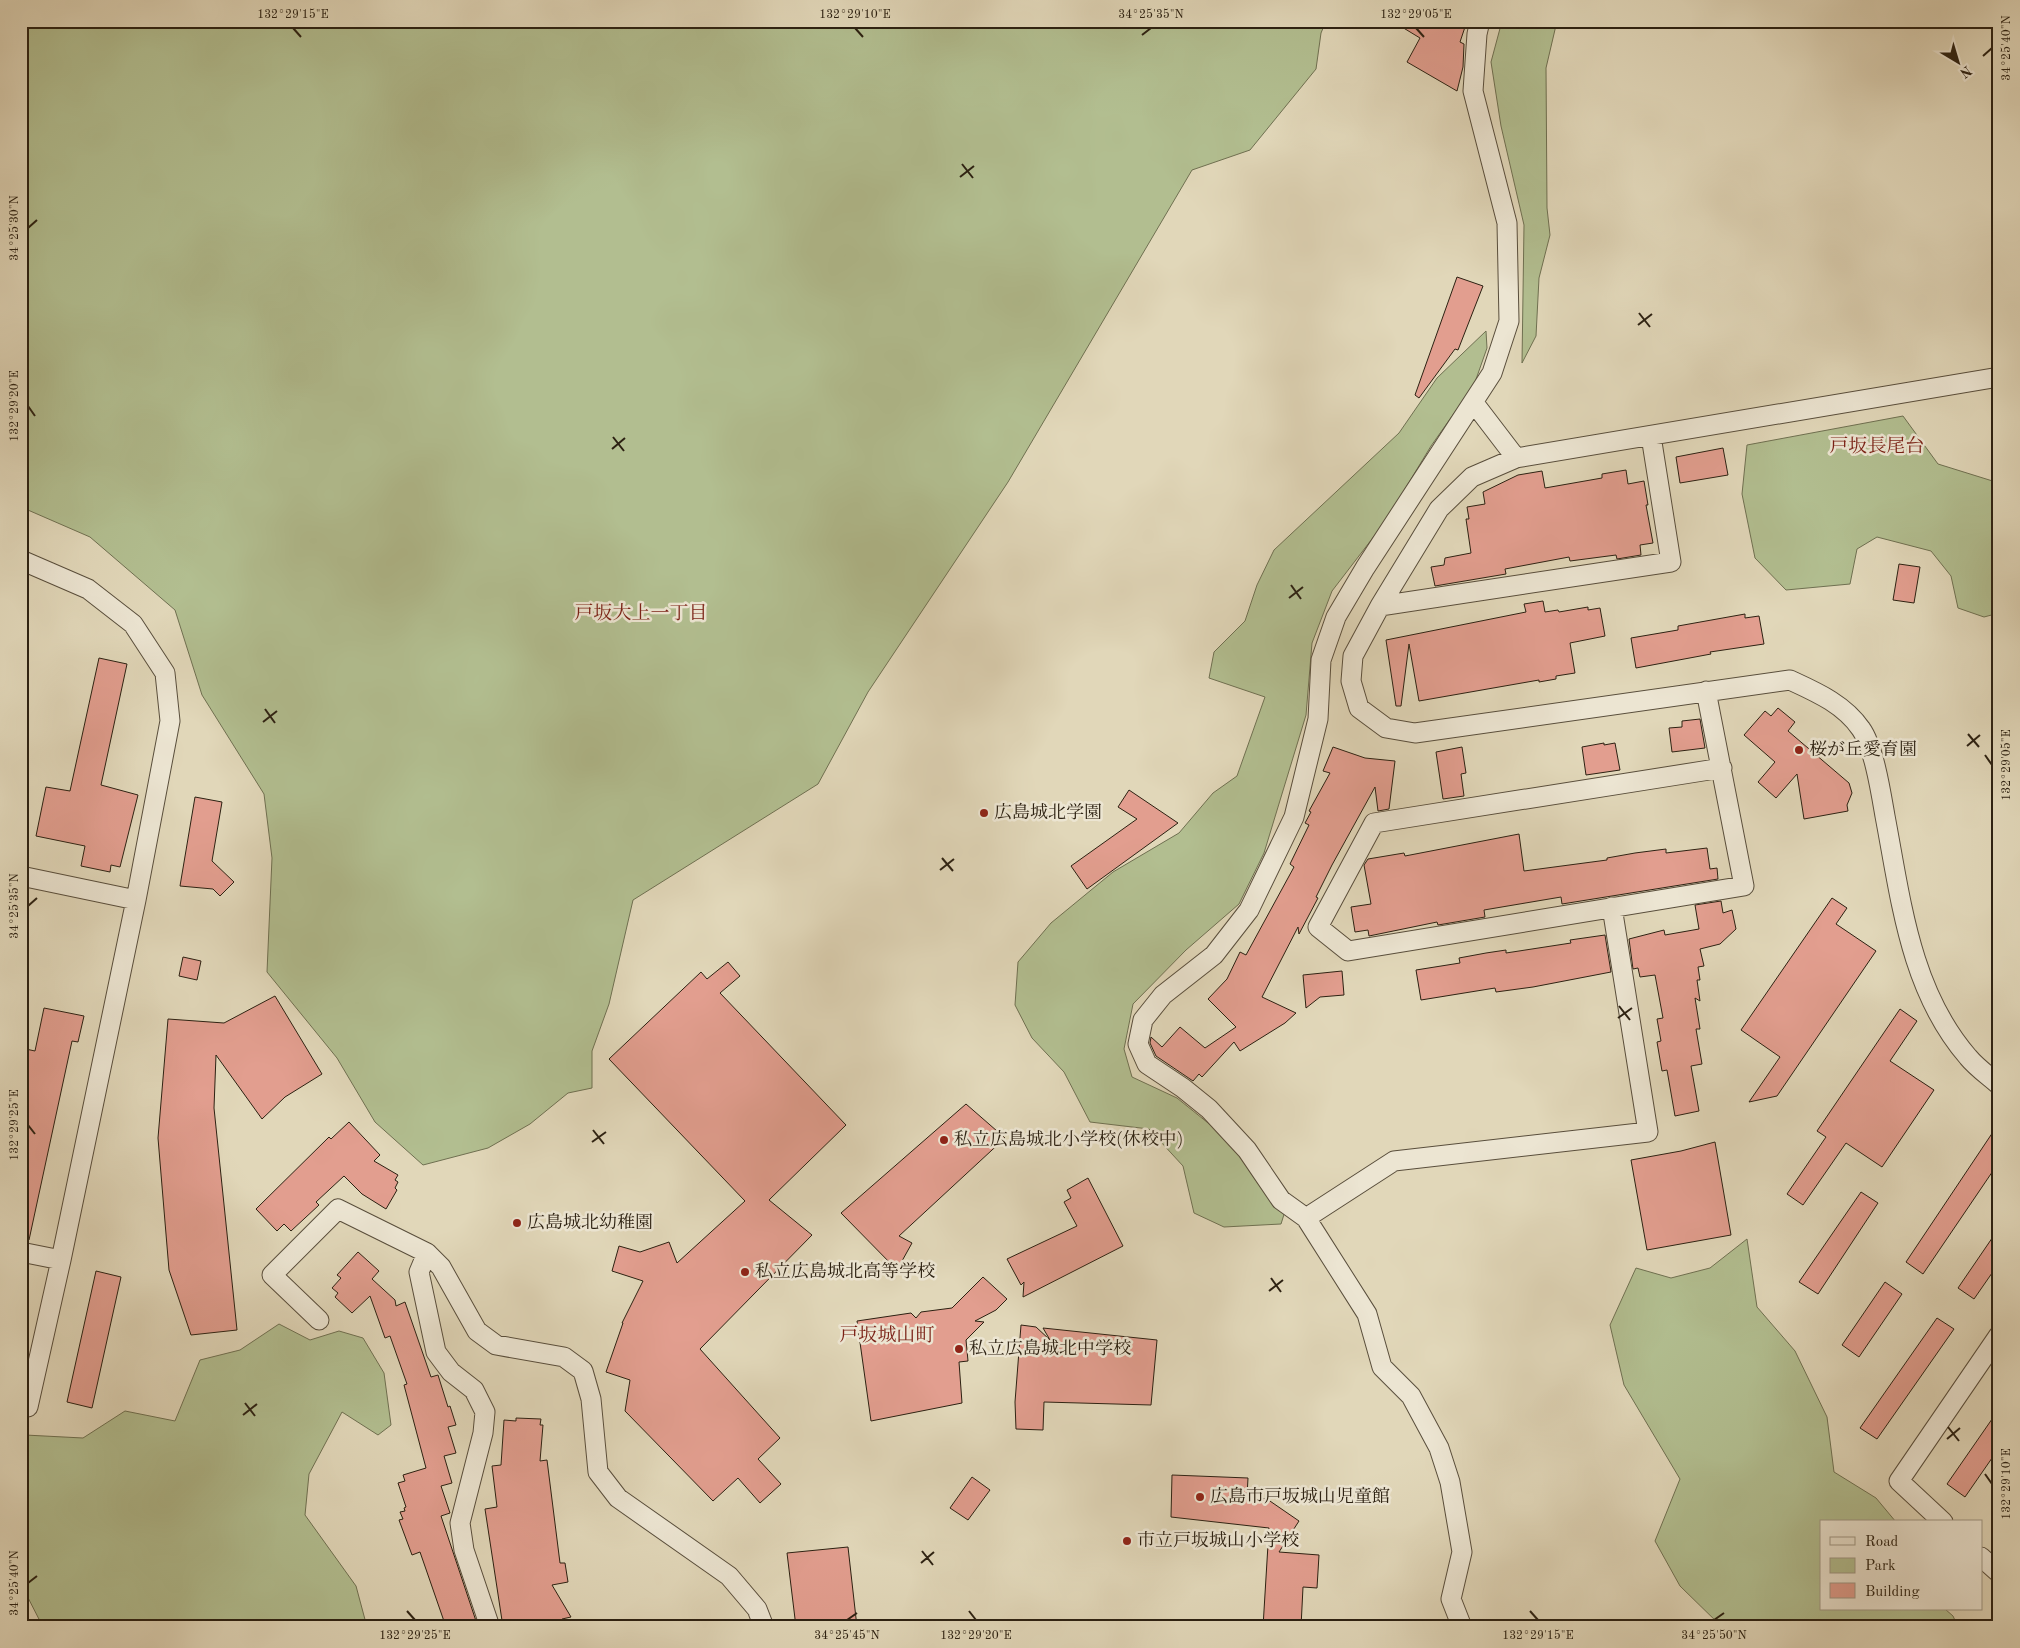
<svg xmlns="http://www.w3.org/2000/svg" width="2020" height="1648" font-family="'Old Standard TT','Noto Serif JP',serif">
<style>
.green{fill:#b2be90;stroke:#6f7051}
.building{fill:#e29e8f;stroke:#2c2112}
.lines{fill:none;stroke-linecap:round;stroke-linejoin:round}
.street-casing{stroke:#594e3c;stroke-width:21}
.street{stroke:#ece5d2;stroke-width:19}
.ticks{fill:none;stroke:#2c2112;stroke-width:2}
.poi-dot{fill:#8f2418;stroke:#ece5d2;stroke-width:2}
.labels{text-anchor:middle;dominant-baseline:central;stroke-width:5;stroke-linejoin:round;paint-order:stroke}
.poi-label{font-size:18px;fill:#2c2112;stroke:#ece5d2;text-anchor:start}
.neighbourhood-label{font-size:19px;fill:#7a1f14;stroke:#ece5d2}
.neatline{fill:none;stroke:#2c2112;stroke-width:2}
.ticks-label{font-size:12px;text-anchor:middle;fill:#2c2112}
</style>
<rect width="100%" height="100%" fill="#e1d7b9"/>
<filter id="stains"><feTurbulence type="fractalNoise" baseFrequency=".004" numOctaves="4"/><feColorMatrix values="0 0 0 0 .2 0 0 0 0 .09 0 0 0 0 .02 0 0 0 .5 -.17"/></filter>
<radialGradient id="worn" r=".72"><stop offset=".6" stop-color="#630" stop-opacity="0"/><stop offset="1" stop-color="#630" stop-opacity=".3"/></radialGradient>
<!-- green -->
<path class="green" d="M 21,21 L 1326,21 L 1321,33 L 1316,69 L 1250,150 L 1192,170 L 1008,482 L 868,692 L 818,784 L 633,900 L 609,1004 L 592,1051 L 592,1088 L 568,1093 L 530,1124 L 488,1148 L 423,1165 L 375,1122 L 337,1058 L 267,972 L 272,858 L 264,794 L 202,695 L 175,610 L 90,537 L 21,507 Z
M 1502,21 L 1557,21 L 1546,68 L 1547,208 L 1550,235 L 1539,278 L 1536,336 L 1522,363 L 1524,225 L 1501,126 L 1491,62 Z
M 1486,331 L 1487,348 L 1474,385 L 1431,446 L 1385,522 L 1332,591 L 1312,643 L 1306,715 L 1264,853 L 1239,904 L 1186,950 L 1133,1004 L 1124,1049 L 1132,1077 L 1177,1098 L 1228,1139 L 1259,1185 L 1286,1208 L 1281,1224 L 1224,1227 L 1194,1213 L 1183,1166 L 1149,1129 L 1090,1122 L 1064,1072 L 1032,1038 L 1015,1005 L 1018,962 L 1051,923 L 1113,872 L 1179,833 L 1213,793 L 1237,776 L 1265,697 L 1209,678 L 1214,652 L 1245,621 L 1257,585 L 1274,550 L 1399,433 L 1437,378 Z
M 1903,416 L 1938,464 L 1999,483 L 1999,613 L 1984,617 L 1958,608 L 1951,576 L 1931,551 L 1877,537 L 1857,549 L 1850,584 L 1786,590 L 1755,558 L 1742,494 L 1747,445 Z
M 1747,1239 L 1757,1307 L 1795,1351 L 1827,1417 L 1834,1472 L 1876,1498 L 1896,1522 L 1821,1522 L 1821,1609 L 1945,1609 L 1953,1616 L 1958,1627 L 1722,1627 L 1680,1586 L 1655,1541 L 1680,1479 L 1624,1385 L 1610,1325 L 1636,1268 L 1671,1278 L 1710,1268 Z
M 279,1324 L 310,1340 L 339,1331 L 363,1338 L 384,1373 L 391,1425 L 378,1435 L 342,1412 L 309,1474 L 305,1515 L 356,1586 L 367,1627 L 43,1627 L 21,1584 L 21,1440 L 25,1435 L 83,1438 L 125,1411 L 175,1421 L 200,1360 L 240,1350 Z"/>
<!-- building -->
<path class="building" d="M 1392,21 L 1467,21 L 1460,42 L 1464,44 L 1463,67 L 1457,91 L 1407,62 L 1420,38 Z
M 1457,277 L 1483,286 L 1458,350 L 1455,349 L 1419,398 L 1415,395 Z
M 1723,448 L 1728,475 L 1680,483 L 1676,457 Z
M 1626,470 L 1628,484 L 1644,481 L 1648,505 L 1646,505 L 1653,543 L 1640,545 L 1641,555 L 1617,559 L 1616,555 L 1570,561 L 1569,557 L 1505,569 L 1506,574 L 1435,586 L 1431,567 L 1444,565 L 1445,558 L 1471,553 L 1466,519 L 1469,519 L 1467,507 L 1485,504 L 1483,492 L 1518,475 L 1542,471 L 1545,488 L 1602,478 L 1602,474 Z
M 1899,564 L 1920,567 L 1914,603 L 1893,600 Z
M 1543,601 L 1545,612 L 1558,610 L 1559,612 L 1588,607 L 1588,610 L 1600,608 L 1605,636 L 1570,643 L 1575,673 L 1556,676 L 1556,679 L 1539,682 L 1539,680 L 1419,701 L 1409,644 L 1401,706 L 1396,706 L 1386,640 L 1526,612 L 1524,604 Z
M 1745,614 L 1745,618 L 1759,616 L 1764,644 L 1710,652 L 1711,654 L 1636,668 L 1631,638 L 1678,630 L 1678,626 Z
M 99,658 L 127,664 L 101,785 L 138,795 L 120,867 L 111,865 L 110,872 L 81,866 L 85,846 L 36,836 L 46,787 L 70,791 Z
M 1778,708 L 1795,722 L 1788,731 L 1849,783 L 1852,793 L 1847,805 L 1848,811 L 1804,819 L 1797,774 L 1776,798 L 1758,782 L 1775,762 L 1744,735 L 1765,711 L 1771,716 Z
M 1700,719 L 1705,748 L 1672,752 L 1669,728 L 1682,727 L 1682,721 Z
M 1604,743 L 1604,745 L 1615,743 L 1620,770 L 1586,775 L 1582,747 Z
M 1333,747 L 1365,758 L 1395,761 L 1389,809 L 1378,811 L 1375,787 L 1332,865 L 1316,897 L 1318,898 L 1299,934 L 1298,927 L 1262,997 L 1296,1013 L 1285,1023 L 1240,1051 L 1234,1042 L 1202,1077 L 1199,1074 L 1193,1081 L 1156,1056 L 1150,1043 L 1151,1037 L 1162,1047 L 1180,1027 L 1205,1048 L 1236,1027 L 1208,999 L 1227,979 L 1240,952 L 1246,955 L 1294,867 L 1290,864 L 1309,825 L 1305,823 L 1311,812 L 1309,811 L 1330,773 L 1323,771 Z
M 1462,747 L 1466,773 L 1461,774 L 1464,796 L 1443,799 L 1436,752 Z
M 1129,790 L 1178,823 L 1087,889 L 1071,866 L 1137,819 L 1118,807 Z
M 195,797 L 222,802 L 212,861 L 234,882 L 220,896 L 213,889 L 180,886 Z
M 1519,834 L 1524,871 L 1607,860 L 1607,858 L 1635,853 L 1666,849 L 1666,853 L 1707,848 L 1710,869 L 1717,868 L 1718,879 L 1562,904 L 1561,897 L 1484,910 L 1485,917 L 1438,925 L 1437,922 L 1369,936 L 1368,930 L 1355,932 L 1351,907 L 1371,904 L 1364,865 L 1368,859 L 1404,853 L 1405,856 Z
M 1832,898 L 1847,908 L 1836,924 L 1876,951 L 1777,1096 L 1749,1102 L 1780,1057 L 1741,1030 Z
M 1721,901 L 1723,913 L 1732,910 L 1736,929 L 1720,944 L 1700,949 L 1704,966 L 1698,967 L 1700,980 L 1697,980 L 1700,1001 L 1695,998 L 1700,1029 L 1696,1029 L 1702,1064 L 1691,1066 L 1699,1111 L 1675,1116 L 1667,1070 L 1662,1071 L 1657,1042 L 1661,1041 L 1657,1019 L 1663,1018 L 1655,975 L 1640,977 L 1638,968 L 1633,969 L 1629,939 L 1664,930 L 1665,935 L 1699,929 L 1695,905 Z
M 1605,935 L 1611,972 L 1533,987 L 1496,992 L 1495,988 L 1421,1000 L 1416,970 L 1460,963 L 1459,958 L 1486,953 L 1506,950 L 1506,953 L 1571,943 L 1570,940 Z
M 183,957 L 201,961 L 197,980 L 179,976 Z
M 728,962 L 740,976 L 720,993 L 846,1125 L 769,1200 L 812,1235 L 700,1349 L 780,1438 L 758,1459 L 781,1484 L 760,1503 L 738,1478 L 713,1501 L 625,1411 L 630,1380 L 606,1372 L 623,1323 L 622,1323 L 643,1281 L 612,1271 L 619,1246 L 640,1252 L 669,1242 L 677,1263 L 745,1201 L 609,1059 L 701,972 L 707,979 Z
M 1342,971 L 1344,995 L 1320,997 L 1306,1008 L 1303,975 Z
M 275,996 L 322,1074 L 285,1097 L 262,1119 L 216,1055 L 214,1108 L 237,1330 L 191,1335 L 169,1270 L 158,1138 L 168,1019 L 224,1023 Z
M 44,1008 L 84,1016 L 78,1042 L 72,1041 L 29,1240 L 21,1239 L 21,1161 L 27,1132 L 21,1131 L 21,1048 L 35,1051 Z
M 1900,1009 L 1917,1021 L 1890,1061 L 1934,1090 L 1882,1167 L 1846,1143 L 1803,1205 L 1787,1194 L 1826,1137 L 1817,1131 Z
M 966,1104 L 1005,1138 L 899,1236 L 912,1243 L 897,1270 L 841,1213 Z
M 349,1122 L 380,1155 L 374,1161 L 398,1175 L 395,1180 L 398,1182 L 395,1188 L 397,1190 L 386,1209 L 362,1194 L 344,1176 L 316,1202 L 319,1205 L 291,1231 L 284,1224 L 277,1231 L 256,1209 L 329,1137 L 331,1139 Z
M 1999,1123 L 1999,1162 L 1923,1274 L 1906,1262 Z
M 1715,1142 L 1731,1235 L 1647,1250 L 1631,1160 L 1681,1151 Z
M 1088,1178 L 1123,1246 L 1023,1297 L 1024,1282 L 1021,1285 L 1007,1259 L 1077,1226 L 1064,1202 L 1071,1198 L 1067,1190 Z
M 1861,1192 L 1878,1203 L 1818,1294 L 1799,1282 Z
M 1999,1228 L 1999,1263 L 1974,1299 L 1958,1288 Z
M 358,1252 L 379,1271 L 372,1279 L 395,1300 L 396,1306 L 405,1302 L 431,1377 L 438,1375 L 448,1407 L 450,1406 L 456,1425 L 448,1427 L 456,1453 L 444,1456 L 452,1483 L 441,1486 L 450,1513 L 441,1516 L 478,1627 L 446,1627 L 420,1552 L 412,1555 L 399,1520 L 403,1519 L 400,1512 L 405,1511 L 404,1508 L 406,1507 L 398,1483 L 405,1481 L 403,1475 L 426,1468 L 404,1385 L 407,1384 L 390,1336 L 385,1338 L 370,1296 L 352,1313 L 335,1297 L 338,1293 L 332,1288 L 341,1278 L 337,1275 Z
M 96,1271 L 121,1277 L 92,1408 L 67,1402 Z
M 983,1277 L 1007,1299 L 996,1310 L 975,1321 L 984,1322 L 966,1340 L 968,1361 L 959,1362 L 962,1403 L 871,1421 L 857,1321 L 911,1313 L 916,1318 L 921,1312 L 952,1308 Z
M 1885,1282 L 1902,1294 L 1859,1357 L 1842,1345 Z
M 1937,1318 L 1954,1329 L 1877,1439 L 1860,1428 Z
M 1021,1325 L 1036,1327 L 1050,1340 L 1043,1328 L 1157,1340 L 1151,1405 L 1044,1402 L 1043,1430 L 1016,1429 L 1015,1402 Z
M 1999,1409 L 1999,1448 L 1965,1497 L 1947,1484 Z
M 516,1418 L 541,1419 L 540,1425 L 543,1425 L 540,1461 L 547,1460 L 560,1563 L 565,1563 L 568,1582 L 552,1585 L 571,1617 L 562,1619 L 563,1627 L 503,1627 L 485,1509 L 497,1507 L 492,1466 L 501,1465 L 504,1420 L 516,1421 Z
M 1172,1475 L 1248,1478 L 1247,1496 L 1267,1499 L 1299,1521 L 1279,1552 L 1319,1555 L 1317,1588 L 1303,1587 L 1301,1627 L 1263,1627 L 1269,1528 L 1171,1517 Z
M 972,1477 L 990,1490 L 968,1520 L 950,1508 Z
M 848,1547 L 857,1627 L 796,1627 L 787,1553 Z"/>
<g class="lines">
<defs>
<path id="street" d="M 1999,377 L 1516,458 L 1472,477 L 1439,509 L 1380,606 L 1353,656 L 1351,681 L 1359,708 L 1386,728 L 1415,733 L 1790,680 C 1816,692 1844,704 1861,729 C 1874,747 1881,793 1885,816 C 1901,900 1910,990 1968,1057 C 1977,1068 1989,1076 1999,1085
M 1474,403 L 1516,458
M 21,560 L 88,589 L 133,624 L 165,673 L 170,721 L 136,900 L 61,1260 L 28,1407
M 1380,606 L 1671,562 L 1651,436
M 1706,691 L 1744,886 L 1348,951 L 1318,927 L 1374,823 L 1722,768
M 21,876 L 136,900
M 1306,1218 L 1394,1161 L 1648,1132 L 1612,907
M 21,1252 L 61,1260
M 427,1253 L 419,1272 L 436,1352 L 451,1372 L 474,1390 L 485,1412 L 483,1433 L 460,1523 L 464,1550 L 490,1627
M 319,1320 L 272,1275 L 338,1209 L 427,1253 L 441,1267 L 477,1331 L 496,1345 L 564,1357 L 583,1371 L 591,1399 L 598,1472 L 618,1498 L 729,1576 L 757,1609 L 764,1627
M 1943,1522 L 1899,1481 L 1999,1335
M 1981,1557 L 1999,1573
M 1462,1627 L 1451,1599 L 1462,1552 L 1450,1482 L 1439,1448 L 1411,1396 L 1382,1367 L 1367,1314 L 1306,1218 L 1281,1200 L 1247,1150 L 1209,1109 L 1183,1088 L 1147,1064 L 1138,1044 L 1143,1020 L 1163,995 L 1214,955 L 1249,910 L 1294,817 L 1318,719 L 1321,660 L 1336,617 L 1365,568 L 1492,373 L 1509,321 L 1507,223 L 1473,91 L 1477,34 L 1480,21"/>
</defs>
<!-- street casing -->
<use href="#street" class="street-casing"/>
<!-- street -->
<use href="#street" class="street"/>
</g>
<!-- ticks -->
<path class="ticks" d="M 293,28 L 301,37M 855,28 L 863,37M 1416,28 L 1424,37M 1142,35 L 1151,28M 1983,56 L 1992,48M 962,164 L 973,178M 960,177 L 974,166M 28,228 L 37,220M 1639,313 L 1650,327M 1638,325 L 1652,314M 28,406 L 35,416M 613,437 L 624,451M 612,449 L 625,438M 1291,585 L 1301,599M 1289,598 L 1303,587M 265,709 L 275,723M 263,722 L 277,711M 1968,734 L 1979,747M 1967,746 L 1980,735M 1985,755 L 1992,765M 942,858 L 953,871M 940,870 L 954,859M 28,906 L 37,898M 1619,1006 L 1630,1020M 1618,1018 L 1632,1008M 28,1125 L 35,1134M 593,1130 L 604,1144M 592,1142 L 606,1132M 1271,1278 L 1281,1292M 1269,1291 L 1283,1280M 245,1403 L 255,1416M 243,1415 L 257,1404M 1948,1427 L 1959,1441M 1947,1439 L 1960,1428M 1985,1474 L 1992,1484M 922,1551 L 933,1565M 921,1563 L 934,1552M 28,1583 L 37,1576M 407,1611 L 415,1620M 969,1611 L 976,1620M 1530,1611 L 1538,1620M 847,1620 L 857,1613M 1714,1620 L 1724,1613"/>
<!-- markers -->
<g class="poi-dot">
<circle cx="1799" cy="750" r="5"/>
<circle cx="984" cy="813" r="5"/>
<circle cx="944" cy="1140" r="5"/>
<circle cx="517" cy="1223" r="5"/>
<circle cx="745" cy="1272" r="5"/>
<circle cx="959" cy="1349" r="5"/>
<circle cx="1200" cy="1497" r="5"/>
<circle cx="1127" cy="1541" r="5"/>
</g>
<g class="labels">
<!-- poi labels -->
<g class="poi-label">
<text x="1809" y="750">桜が丘愛育園</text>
<text x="994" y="813">広島城北学園</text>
<text x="954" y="1140">私立広島城北小学校(休校中)</text>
<text x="527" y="1223">広島城北幼稚園</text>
<text x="755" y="1272">私立広島城北高等学校</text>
<text x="969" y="1349">私立広島城北中学校</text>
<text x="1210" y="1497">広島市戸坂城山児童館</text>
<text x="1137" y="1541">市立戸坂城山小学校</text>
</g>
<!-- neighbourhood labels -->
<g class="neighbourhood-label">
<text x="1877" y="447">戸坂長尾台</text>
<text x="641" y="614">戸坂大上一丁目</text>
<text x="887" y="1336">戸坂城山町</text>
</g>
</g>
<!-- margin -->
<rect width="2020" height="1648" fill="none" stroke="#e1d7b9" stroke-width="55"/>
<!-- legend -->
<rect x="1820" y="1520" width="162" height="90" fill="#ece5d2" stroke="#9f9785"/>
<rect x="1830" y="1537" width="25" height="8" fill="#ece5d2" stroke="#9f9785"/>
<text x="1865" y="1546" font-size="15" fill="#2c2112">Road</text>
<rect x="1830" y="1558" width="25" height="15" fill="#b2be90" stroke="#9f9785"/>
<text x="1865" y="1570" font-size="15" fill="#2c2112">Park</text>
<rect x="1830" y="1583" width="25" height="15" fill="#e29e8f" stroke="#9f9785"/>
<text x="1865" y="1596" font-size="15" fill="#2c2112">Building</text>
<!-- north arrow -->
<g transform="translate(1958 62) rotate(142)" stroke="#ece5d2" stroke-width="4" paint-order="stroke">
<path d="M0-4L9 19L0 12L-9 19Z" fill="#2c2112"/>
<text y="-8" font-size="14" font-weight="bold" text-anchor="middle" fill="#2c2112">N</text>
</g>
<rect x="28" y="28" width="1964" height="1592" class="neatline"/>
<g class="ticks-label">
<text x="293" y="18">132°29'15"E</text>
<text x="855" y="18">132°29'10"E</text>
<text x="1151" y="18">34°25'35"N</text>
<text x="1416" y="18">132°29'05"E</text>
<text transform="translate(2006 48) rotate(-90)" y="4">34°25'40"N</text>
<text transform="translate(14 228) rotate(-90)" y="4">34°25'30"N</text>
<text transform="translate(14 406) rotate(-90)" y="4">132°29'20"E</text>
<text transform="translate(2006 765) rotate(-90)" y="4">132°29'05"E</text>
<text transform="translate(14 906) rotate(-90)" y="4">34°25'35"N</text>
<text transform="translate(14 1125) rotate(-90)" y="4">132°29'25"E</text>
<text transform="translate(2006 1484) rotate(-90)" y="4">132°29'10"E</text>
<text transform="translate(14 1583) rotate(-90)" y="4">34°25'40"N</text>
<text x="415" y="1639">132°29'25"E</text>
<text x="847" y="1639">34°25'45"N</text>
<text x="976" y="1639">132°29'20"E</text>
<text x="1538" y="1639">132°29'15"E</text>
<text x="1714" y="1639">34°25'50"N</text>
</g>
<rect width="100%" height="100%" filter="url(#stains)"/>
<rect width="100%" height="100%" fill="url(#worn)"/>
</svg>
